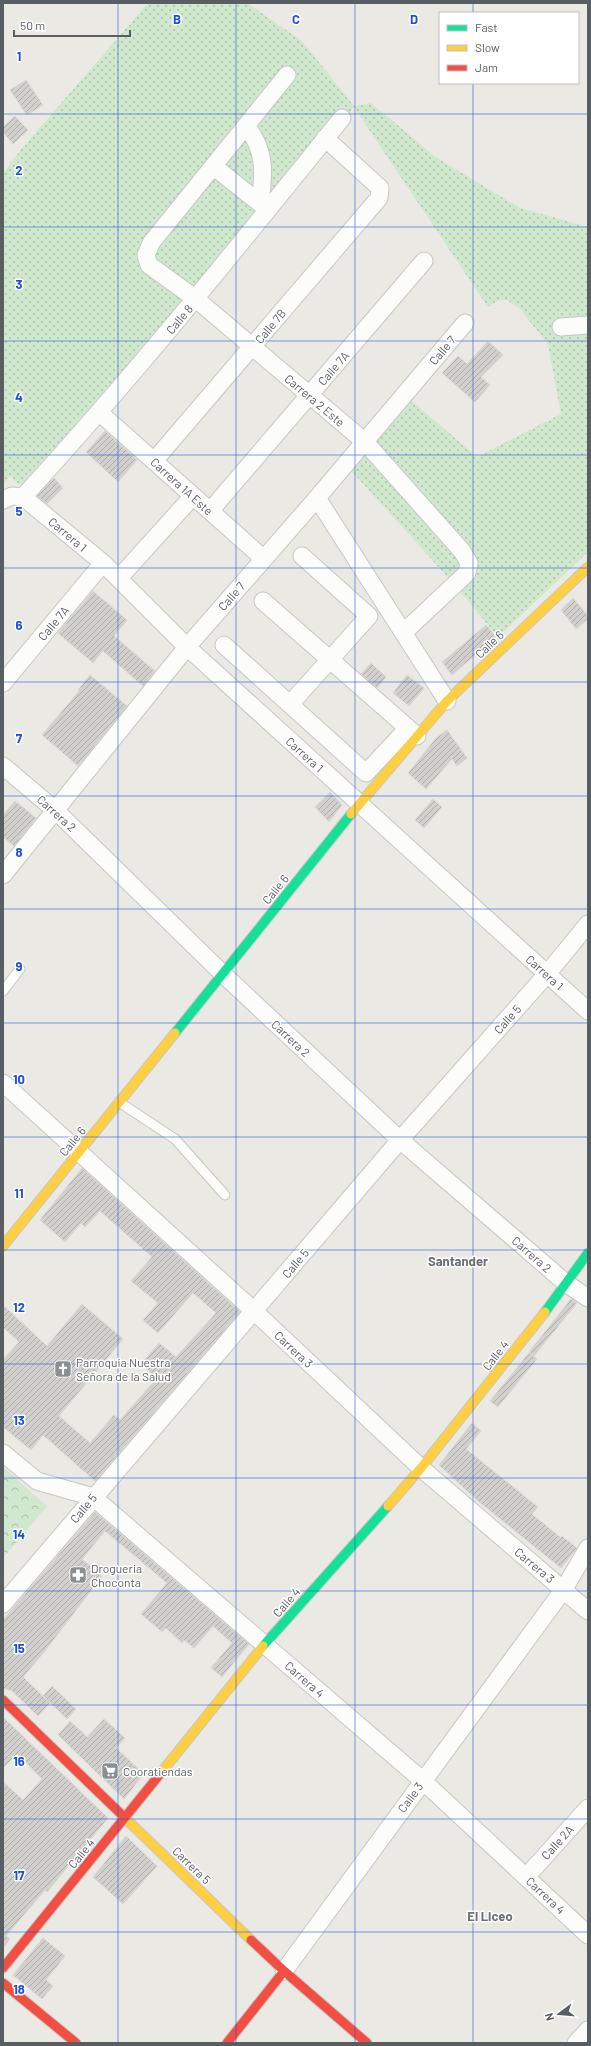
<svg xmlns="http://www.w3.org/2000/svg" width="591" height="2046" font-family="Barlow,sans-serif">
<style>
.grass{fill:url(#grass-dots)}
.park{fill:url(#park-crowns)}
.building{fill:url(#building-hatch);stroke:#dad8d3}
.lines{fill:none;stroke-linecap:round;stroke-linejoin:round}
.lane-casing{stroke:#c6c6c5;stroke-width:11}
.street-casing{stroke:#c6c6c5;stroke-width:19}
.fast-casing{stroke:#c6c7c6;stroke-width:11}
.slow-casing{stroke:#c6c7c6;stroke-width:11}
.jam-casing{stroke:#c6c7c6;stroke-width:11}
.lane{stroke:#fcfcfb;stroke-width:9}
.street{stroke:#fcfcfb;stroke-width:17}
.fast{stroke:#16e098;stroke-width:9}
.slow{stroke:#ffcf43;stroke-width:9}
.jam{stroke:#f24e42;stroke-width:9}
.grid{fill:none;stroke:#1d4ed8;stroke-width:1;stroke-opacity:0.55}
.labels{text-anchor:middle;dominant-baseline:central;stroke-width:3;stroke-linejoin:round;paint-order:stroke}
.street-label{font-size:12px;fill:#595e63;stroke:#fff}
.poi-label{font-size:12px;fill:#595e63;stroke:#fff;text-anchor:start}
.neighbourhood-label{font-size:13px;font-weight:bold;fill:#6a7075;stroke:#fff}
.grid-label{font-size:13px;text-anchor:middle;font-weight:bold;fill:#1d4ed8;stroke:#fff;stroke-width:3;stroke-linejoin:round;paint-order:stroke}
</style>
<defs>
<pattern id="grass-dots" width="8" height="8" patternUnits="userSpaceOnUse"><rect width="8" height="8" fill="#d0e8cd"/><path d="M2 2h.1M6 6h.1" fill="none" stroke="#acbfaa" stroke-width="1.8" stroke-linecap="round"/></pattern>
<pattern id="park-crowns" width="20" height="18" patternUnits="userSpaceOnUse"><rect width="20" height="18" fill="#d0e8cd"/><path d="M2 6a3 3 0 1 1 6 0M12 15a3 3 0 1 1 6 0" fill="none" stroke="#acbfaa"/></pattern>
<pattern id="building-hatch" width="6" height="6" patternUnits="userSpaceOnUse"><rect width="6" height="6" fill="#d1d0cd"/><path d="M-1 1l2-2M0 6l6-6M5 7l2-2" fill="none" stroke="#adacaa"/></pattern>
</defs>
<rect width="100%" height="100%" fill="#eae9e4"/>
<!-- grass -->
<path class="grass" d="M 148,3 L 247,3 L 302,41 L 354,106 L 371,103 L 437,158 L 520,208 L 588,227 L 588,552 L 498,637 L 455,585 L 346,465 L 407,397 L 477,457 L 561,414 L 548,344 L 519,308 L 507,300 L 499,300 L 488,307 L 354,107 L 21,486 L 10,476 L 3,484 L 3,173 L 24,146 Z"/>
<!-- park -->
<path class="park" d="M 3,1467 L 47,1506 L 3,1558 Z"/>
<!-- building -->
<path class="building" d="M 26,80 L 43,105 L 27,115 L 10,90 Z
M 15,116 L 28,130 L 13,144 L 3,132 L 3,127 Z
M 488,341 L 503,355 L 481,377 L 490,385 L 475,402 L 442,373 L 458,356 L 467,364 Z
M 105,431 L 137,460 L 118,482 L 86,452 Z
M 54,478 L 63,488 L 47,504 L 37,496 Z
M 93,591 L 127,620 L 114,636 L 155,671 L 143,686 L 103,651 L 93,663 L 58,633 Z
M 573,598 L 588,616 L 588,619 L 576,629 L 561,610 Z
M 486,625 L 496,637 L 452,675 L 442,662 Z
M 371,663 L 386,677 L 377,688 L 361,674 Z
M 90,675 L 127,706 L 78,766 L 42,735 L 79,691 L 78,690 Z
M 407,675 L 424,688 L 409,706 L 393,693 Z
M 447,730 L 467,758 L 457,766 L 452,759 L 426,789 L 408,773 L 436,738 Z
M 330,792 L 342,805 L 329,822 L 315,807 Z
M 433,799 L 442,807 L 424,828 L 415,820 Z
M 15,801 L 36,818 L 14,846 L 3,837 L 3,815 Z
M 82,1168 L 240,1312 L 95,1481 L 43,1435 L 31,1450 L 3,1427 L 3,1360 L 19,1342 L 3,1327 L 3,1305 L 47,1346 L 82,1304 L 123,1339 L 59,1416 L 90,1443 L 114,1415 L 120,1420 L 157,1378 L 141,1364 L 159,1343 L 176,1357 L 216,1313 L 193,1293 L 158,1333 L 143,1320 L 158,1303 L 131,1281 L 152,1257 L 100,1211 L 85,1227 L 81,1223 L 65,1242 L 40,1220 Z
M 571,1299 L 577,1303 L 534,1356 L 529,1352 Z
M 529,1353 L 537,1359 L 498,1407 L 490,1401 Z
M 472,1423 L 481,1431 L 466,1449 L 538,1507 L 532,1514 L 561,1538 L 562,1536 L 577,1548 L 561,1568 L 478,1501 L 439,1465 Z
M 95,1512 L 249,1644 L 222,1677 L 211,1668 L 232,1643 L 213,1626 L 194,1648 L 184,1640 L 182,1643 L 166,1628 L 162,1632 L 141,1614 L 167,1583 L 105,1531 L 82,1559 L 102,1576 L 45,1651 L 23,1677 L 50,1703 L 38,1716 L 12,1691 L 3,1688 L 3,1620 Z
M 52,1686 L 76,1709 L 67,1719 L 43,1696 Z
M 3,1717 L 108,1818 L 47,1892 L 45,1890 L 6,1936 L 10,1939 L 3,1948 L 3,1782 L 23,1800 L 42,1779 L 17,1754 L 3,1768 Z
M 104,1719 L 125,1738 L 116,1748 L 144,1774 L 124,1799 L 58,1735 L 70,1721 L 87,1737 Z
M 126,1836 L 157,1866 L 123,1904 L 93,1877 Z
M 43,1938 L 65,1956 L 46,1980 L 53,1986 L 42,1999 L 13,1975 Z"/>
<g class="lines">
<defs>
<path id="lane" d="M 3,991 L 20,969
M 119,1102 L 175,1139 L 225,1195"/>
<path id="street" d="M 287,75 L 151,243 L 146,255 L 149,265 L 196,299 L 365,442 L 462,551 L 469,563 L 467,573 L 404,632
M 246,126 C 266,150 264,174 260,203
M 213,166 L 266,208
M 561,327 L 588,325
M 100,413 L 264,559
M 154,461 L 379,198 L 380,188 L 325,138
M 23,497 L 103,563 L 187,647 L 588,1011
M 23,497 C 135,375 238,247 342,118
M 317,498 L 447,701
M 3,500 L 12,496 L 23,497
M 210,511 L 424,261
M 119,578 L 193,496
M 263,601 L 417,736
M 224,645 L 366,773 L 408,728
M 3,683 L 103,563
M 291,703 L 369,616 L 302,556
M 3,766 L 55,810 L 223,974 L 400,1140 L 567,1284 L 588,1298
M 3,875 L 187,647 L 317,498 L 465,323
M 3,1083 L 254,1311 L 421,1468 L 588,1611
M 3,1453 L 37,1481 L 93,1497 L 422,1780 L 588,1935
M 3,1604 L 400,1140 L 547,974 L 588,924
M 526,1877 L 588,1808
M 284,1971 L 564,1589 L 588,1548
M 576,2043 L 588,2030"/>
<path id="fast" d="M 175,1033 L 351,814
M 545,1312 L 588,1253
M 263,1646 L 388,1506"/>
<path id="slow" d="M 351,814 L 447,701 L 588,567
M 3,1246 L 175,1033
M 388,1506 L 421,1468 L 545,1312
M 160,1774 L 263,1646
M 120,1813 L 251,1940"/>
<path id="jam" d="M 3,1700 L 120,1813
M 251,1940 L 284,1971 L 367,2043
M 3,1968 L 160,1774
M 3,1983 L 76,2043
M 227,2043 L 284,1971"/>
</defs>
<!-- lane casing -->
<use href="#lane" class="lane-casing"/>
<!-- street casing -->
<use href="#street" class="street-casing"/>
<!-- fast casing -->
<use href="#fast" class="fast-casing"/>
<!-- slow casing -->
<use href="#slow" class="slow-casing"/>
<!-- jam casing -->
<use href="#jam" class="jam-casing"/>
<!-- lane -->
<use href="#lane" class="lane"/>
<!-- street -->
<use href="#street" class="street"/>
<!-- fast -->
<use href="#fast" class="fast"/>
<!-- slow -->
<use href="#slow" class="slow"/>
<!-- jam -->
<use href="#jam" class="jam"/>
</g>
<!-- grid -->
<path class="grid" d="M 118,3 L 118,2043M 236,3 L 236,2043M 355,3 L 355,2043M 473,3 L 473,13M 473,83 L 473,2043M 3,114 L 588,114M 3,227 L 588,227M 3,341 L 588,341M 3,455 L 588,455M 3,568 L 588,568M 3,682 L 588,682M 3,796 L 588,796M 3,909 L 588,909M 3,1023 L 588,1023M 3,1137 L 588,1137M 3,1250 L 588,1250M 3,1364 L 588,1364M 3,1478 L 588,1478M 3,1591 L 588,1591M 3,1705 L 588,1705M 3,1819 L 588,1819M 3,1932 L 588,1932"/>
<!-- icons -->
<defs>
<symbol id="church-square" viewBox="-11 -11 22 22"><rect x="-9" y="-9" width="18" height="18" rx="4" fill="#8c8f90" stroke="#fff"/><path d="M-1.2-6h2.4v3.5h3.3v2.4h-3.3V6h-2.4V-.1h-3.3v-2.4h3.3Z" fill="#fff"/></symbol>
<symbol id="pharmacy-square" viewBox="-11 -11 22 22"><rect x="-9" y="-9" width="18" height="18" rx="4" fill="#8c8f90" stroke="#fff"/><path d="M-2-6h4v4h4v4h-4v4h-4v-4h-4v-4h4Z" fill="#fff"/></symbol>
<symbol id="supermarket-square" viewBox="-11 -11 22 22"><rect x="-9" y="-9" width="18" height="18" rx="4" fill="#8c8f90" stroke="#fff"/><path d="M-6-5.5h2.5l.6 2H6L4.5 2H-2.5L-4.4-4H-6ZM-1.5 3.2a1.3 1.3 0 1 0 .1 0ZM3 3.2a1.3 1.3 0 1 0 .1 0Z" fill="#fff"/></symbol>
</defs>
<g fill-rule="evenodd">
<use href="#church-square" x="53" y="1359" width="20" height="20"/>
<use href="#pharmacy-square" x="68" y="1565" width="20" height="20"/>
<use href="#supermarket-square" x="100" y="1761" width="20" height="20"/>
</g>
<g class="labels">
<!-- street labels -->
<g class="street-label">
<text transform="translate(179 319) rotate(-50)">Calle 8</text>
<text transform="translate(270 326) rotate(-50)">Calle 7B</text>
<text transform="translate(442 350) rotate(-50)">Calle 7</text>
<text transform="translate(333 368) rotate(-49)">Calle 7A</text>
<text transform="translate(315 400) rotate(40)">Carrera 2 Este</text>
<text transform="translate(182 486) rotate(42)">Carrera 1A Este</text>
<text transform="translate(68 534) rotate(40)">Carrera 1</text>
<text transform="translate(231 596) rotate(-49)">Calle 7</text>
<text transform="translate(53 623) rotate(-50)">Calle 7A</text>
<text transform="translate(489 644) rotate(-44)">Calle 6</text>
<text transform="translate(305 754) rotate(42)">Carrera 1</text>
<text transform="translate(57 813) rotate(42)">Carrera 2</text>
<text transform="translate(275 889) rotate(-51)">Calle 6</text>
<text transform="translate(545 972) rotate(42)">Carrera 1</text>
<text transform="translate(507 1019) rotate(-48)">Calle 5</text>
<text transform="translate(291 1038) rotate(43)">Carrera 2</text>
<text transform="translate(72 1141) rotate(-51)">Calle 6</text>
<text transform="translate(532 1254) rotate(41)">Carrera 2</text>
<text transform="translate(295 1263) rotate(-50)">Calle 5</text>
<text transform="translate(294 1349) rotate(43)">Carrera 3</text>
<text transform="translate(495 1355) rotate(-52)">Calle 4</text>
<text transform="translate(83 1508) rotate(-50)">Calle 5</text>
<text transform="translate(535 1565) rotate(40)">Carrera 3</text>
<text transform="translate(286 1602) rotate(-49)">Calle 4</text>
<text transform="translate(305 1679) rotate(41)">Carrera 4</text>
<text transform="translate(410 1797) rotate(-54)">Calle 3</text>
<text transform="translate(557 1842) rotate(-48)">Calle 2A</text>
<text transform="translate(81 1853) rotate(-51)">Calle 4</text>
<text transform="translate(192 1865) rotate(44)">Carrera 5</text>
<text transform="translate(546 1895) rotate(43)">Carrera 4</text>
</g>
<!-- poi labels -->
<g class="poi-label">
<text x="76" y="1362">Parroquia Nuestra<tspan x="76" dy="14">Señora de la Salud</tspan></text>
<text x="91" y="1568">Drogueria<tspan x="91" dy="14">Choconta</tspan></text>
<text x="123" y="1771">Cooratiendas</text>
</g>
<!-- neighbourhood labels -->
<g class="neighbourhood-label">
<text x="458" y="1261">Santander</text>
<text x="490" y="1916">El Liceo</text>
</g>
</g>
<g class="grid-label">
<text x="177" y="24">B</text>
<text x="296" y="24">C</text>
<text x="414" y="24">D</text>
<text x="19" y="61">1</text>
<text x="19" y="175">2</text>
<text x="19" y="289">3</text>
<text x="19" y="402">4</text>
<text x="19" y="516">5</text>
<text x="19" y="630">6</text>
<text x="19" y="743">7</text>
<text x="19" y="857">8</text>
<text x="19" y="971">9</text>
<text x="19" y="1084">10</text>
<text x="19" y="1198">11</text>
<text x="19" y="1312">12</text>
<text x="19" y="1425">13</text>
<text x="19" y="1539">14</text>
<text x="19" y="1653">15</text>
<text x="19" y="1766">16</text>
<text x="19" y="1880">17</text>
<text x="19" y="1994">18</text>
</g>
<!-- border -->
<rect width="591" height="2046" fill="none" stroke="#595e63" stroke-width="8"/>
<!-- legend -->
<rect x="439" y="12" width="140" height="72" fill="#ffffff" stroke="#bdbfc1"/>
<rect x="447" y="25" width="20" height="6" fill="#16e098" stroke="#bdbfc1"/>
<text x="475" y="32" font-size="12" fill="#595e63">Fast</text>
<rect x="447" y="45" width="20" height="6" fill="#ffcf43" stroke="#bdbfc1"/>
<text x="475" y="52" font-size="12" fill="#595e63">Slow</text>
<rect x="447" y="65" width="20" height="6" fill="#f24e42" stroke="#bdbfc1"/>
<text x="475" y="72" font-size="12" fill="#595e63">Jam</text>
<!-- north arrow -->
<g transform="translate(559 2014) rotate(254)" stroke="#ffffff" stroke-width="3" paint-order="stroke">
<path d="M0-3L7 15L0 10L-7 15Z" fill="#595e63"/>
<text y="-6" font-size="11" font-weight="bold" text-anchor="middle" fill="#595e63">N</text>
</g>
<!-- scale -->
<path d="M14 30v6h116v-6" fill="none" stroke="#595e63" stroke-width="2"/>
<text x="20" y="30" font-size="12" fill="#595e63" stroke="#ffffff" stroke-width="3" paint-order="stroke">50 m</text>
</svg>
